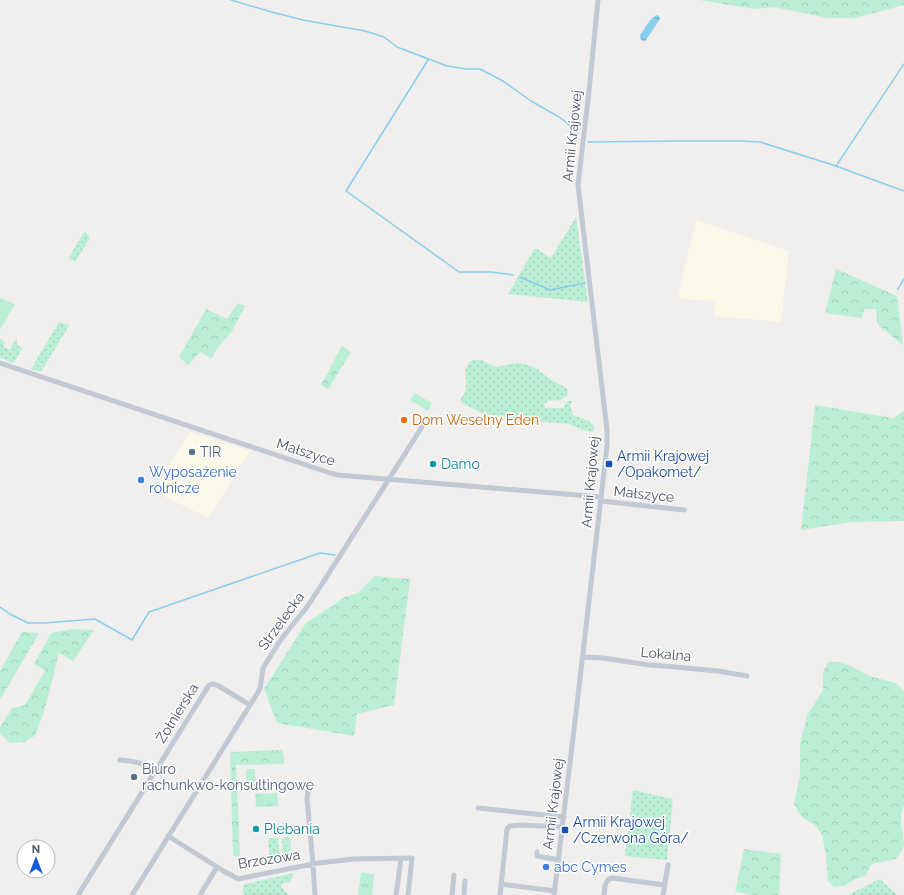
<svg xmlns="http://www.w3.org/2000/svg" width="904" height="895" font-family="Raleway,sans-serif">
<style>
.commercial{fill:#fcf8e7}
.grass{fill:url(#grass-dots)}
.forest{fill:url(#forest-crowns)}
.park{fill:url(#park-tufts)}
.garden{fill:#bbefd5}
.water{fill:url(#water-ripples)}
.lines{fill:none;stroke-linecap:round;stroke-linejoin:round}
.stream{stroke:#88ceed;stroke-width:1.5}
.minor{stroke:#c1c9d4;stroke-width:5}
.food-dot{fill:#e8710a;stroke:#fff;stroke-width:1.5}
.service-dot{fill:#5c6f8a;stroke:#fff;stroke-width:1.5}
.culture-dot{fill:#0f9aa8;stroke:#fff;stroke-width:1.5}
.transit-dot{fill:#1a4fb4;stroke:#fff;stroke-width:1.5}
.shop-dot{fill:#3f7fe0;stroke:#fff;stroke-width:1.5}
.labels{text-anchor:middle;dominant-baseline:central;stroke-width:3;stroke-linejoin:round;paint-order:stroke}
.street-label{font-size:14px;fill:#464f5c;stroke:#fff}
.food-label{font-size:14px;fill:#c56008;stroke:#fff;text-anchor:start}
.service-label{font-size:14px;fill:#4e5e75;stroke:#fff;text-anchor:start}
.transit-label{font-size:14px;fill:#164399;stroke:#fff;text-anchor:start}
.culture-label{font-size:14px;fill:#0d838f;stroke:#fff;text-anchor:start}
.shop-label{font-size:14px;fill:#366cbe;stroke:#fff;text-anchor:start}
</style>
<defs>
<pattern id="grass-dots" width="8" height="8" patternUnits="userSpaceOnUse"><rect width="8" height="8" fill="#bbefd5"/><path d="M2 2h.1M6 6h.1" fill="none" stroke="#a2cfb9" stroke-width="1.8" stroke-linecap="round"/></pattern>
<pattern id="forest-crowns" width="20" height="18" patternUnits="userSpaceOnUse"><rect width="20" height="18" fill="#bbefd5"/><path d="M2 6a3 3 0 1 1 6 0M12 15a3 3 0 1 1 6 0" fill="none" stroke="#a2cfb9"/></pattern>
<pattern id="park-tufts" width="24" height="20" patternUnits="userSpaceOnUse"><rect width="24" height="20" fill="#bbefd5"/><path d="M3 7l-1-3M5 7V3M7 7l1-3M15 17l-1-3M17 17v-4M19 17l1-3" fill="none" stroke="#a2cfb9"/></pattern>
<pattern id="water-ripples" width="26" height="14" patternUnits="userSpaceOnUse"><rect width="26" height="14" fill="#88ceed"/><path d="M2 4q2-2 4 0t4 0M15 11q2-2 4 0t4 0" fill="none" stroke="#71aac3"/></pattern>
</defs>
<rect width="100%" height="100%" fill="#f1eeee"/>
<!-- commercial -->
<path class="commercial" d="M 696,220 L 789,251 L 781,322 L 714,316 L 715,301 L 680,299 L 678,295 Z
M 190,432 L 250,451 L 208,518 L 154,491 Z"/>
<!-- grass -->
<path class="grass" d="M 576,217 L 588,302 L 508,294 L 535,248 L 551,258 Z
M 84,232 L 86,232 L 90,238 L 75,262 L 69,258 L 73,250 Z
M 59,322 L 65,324 L 70,324 L 41,372 L 31,369 Z
M 0,338 L 5,342 L 3,346 L 9,350 L 17,338 L 17,345 L 22,348 L 14,363 L 0,358 Z
M 472,360 L 481,360 L 496,367 L 516,363 L 525,364 L 534,367 L 553,381 L 567,388 L 568,395 L 561,400 L 548,401 L 544,404 L 545,408 L 563,408 L 568,401 L 572,401 L 572,402 L 570,404 L 573,415 L 589,421 L 594,426 L 594,432 L 586,431 L 568,424 L 536,421 L 524,423 L 518,420 L 506,418 L 484,414 L 463,404 L 460,400 C 462,396 466,393 466,388 C 468,376 461,370 472,360 Z
M 633,790 L 673,799 L 667,860 L 625,856 Z
M 290,837 L 291,860 L 283,862 L 282,838 Z
M 270,838 L 278,838 L 280,863 L 270,865 L 268,840 Z
M 294,873 L 290,882 L 283,883 L 281,886 L 282,888 L 288,894 L 286,895 L 243,895 L 243,885 L 250,883 Z
M 880,879 L 897,895 L 848,895 Z"/>
<!-- forest -->
<path class="forest" d="M 699,0 L 904,0 L 904,5 L 855,18 L 828,18 L 774,7 L 755,9 Z
M 836,269 L 897,296 L 903,345 L 877,324 L 876,309 L 864,309 L 862,318 L 825,313 Z
M 238,303 L 245,306 L 231,333 L 220,345 L 211,358 L 200,352 L 188,365 L 179,357 L 206,309 L 227,319 Z
M 342,346 L 351,352 L 328,389 L 321,385 Z
M 815,405 L 893,418 L 904,411 L 904,521 L 852,522 L 801,530 Z
M 375,576 L 410,579 L 394,705 L 357,714 L 354,736 L 277,723 L 264,689 L 306,623 L 345,597 L 358,593 Z
M 72,629 L 94,630 L 73,661 L 59,653 L 44,712 L 35,736 L 24,742 L 10,743 L 0,734 L 0,728 L 12,708 L 25,705 L 45,670 L 34,664 L 51,633 Z
M 22,632 L 39,633 L 0,700 L 0,671 Z
M 828,662 L 840,662 L 851,666 L 869,676 L 896,683 L 904,691 L 904,806 C 897,817 904,833 904,845 C 903,849 899,855 896,859 L 872,864 L 865,876 L 858,878 L 845,885 L 834,887 L 828,881 L 826,855 L 822,835 L 815,825 L 803,818 L 794,805 L 800,775 L 800,744 L 807,715 L 817,700 L 823,690 L 823,672 Z
M 283,750 L 284,764 L 236,765 L 240,856 L 233,856 L 230,752 Z
M 744,849 L 781,854 L 779,895 L 753,895 L 735,892 Z"/>
<!-- park -->
<path class="park" d="M 277,793 L 278,806 L 256,807 L 255,794 Z
M 361,872 L 374,874 L 372,895 L 358,895 Z"/>
<!-- garden -->
<path class="garden" d="M 0,298 L 15,304 L 0,330 Z
M 414,393 L 432,403 L 428,411 L 410,400 Z
M 246,769 L 255,769 L 256,786 L 246,786 Z"/>
<!-- water -->
<path class="water" d="M 657,15 L 659,16 L 660,19 L 646,40 L 644,41 L 641,40 L 640,35 C 645,28 649,19 657,15 Z"/>
<g class="lines">
<!-- stream -->
<path class="stream" d="M 231,0 L 268,11 L 303,20 L 365,31 L 384,37 L 397,47 L 447,66 L 466,69 L 480,69 L 503,81 L 531,101 L 559,117 L 566,122 L 578,134
M 428,60 L 346,191 L 459,272 L 491,272 L 513,275
M 588,142 L 679,141 L 743,141 L 760,142 L 836,166 L 904,191
M 836,166 L 904,64
M 520,277 L 550,290 L 585,283
M 898,289 L 904,279
M 0,607 L 10,614 L 28,623 L 44,623 L 95,619 L 132,640 L 149,612 L 320,553 L 335,555"/>
<!-- minor -->
<path class="minor" d="M 0,363 L 330,473 L 338,475 L 601,497
M 601,501 L 684,510
M 583,657 L 603,658 L 649,665 L 664,666 L 718,671 L 747,676
M 120,760 C 134,761 144,763 156,769
M 308,790 L 307,799 L 313,864 L 315,895
M 478,808 L 564,817
M 168,836 L 222,870 L 238,879 L 318,863 L 354,859 L 412,858 L 408,895
M 537,852 L 537,856 L 559,860
M 501,884 L 555,891
M 78,895 L 209,685 L 212,684 L 217,685 L 250,705
M 132,895 L 260,689 L 263,668 L 282,638 L 307,607 L 322,584 L 422,427
M 200,895 L 217,867
M 396,895 L 401,859
M 452,895 L 454,875
M 464,895 L 465,881
M 500,895 L 507,829 L 510,826 L 521,825 L 563,827
M 554,895 L 576,713 L 607,446 L 607,430 L 578,185 L 589,91 L 598,0
M 604,895 C 605,888 604,880 612,878 L 665,885
M 663,895 L 668,865"/>
</g>
<!-- markers -->
<circle class="food-dot" cx="404" cy="420" r="4"/>
<g class="service-dot">
<circle cx="192" cy="452" r="4"/>
<circle cx="134" cy="777" r="4"/>
</g>
<g class="culture-dot">
<circle cx="433" cy="464" r="4"/>
<circle cx="256" cy="829" r="4"/>
</g>
<g class="transit-dot">
<rect x="605" y="460" width="8" height="8" rx="2"/>
<rect x="561" y="826" width="8" height="8" rx="2"/>
</g>
<g class="shop-dot">
<circle cx="141" cy="480" r="4"/>
<circle cx="546" cy="867" r="4"/>
</g>
<g class="labels">
<!-- street labels -->
<g class="street-label">
<text transform="translate(572 136) rotate(-84)">Armii Krajowej</text>
<text transform="translate(306 452) rotate(18)">Małszyce</text>
<text transform="translate(590 482) rotate(-85)">Armii Krajowej</text>
<text transform="translate(644 494) rotate(6)">Małszyce</text>
<text transform="translate(281 621) rotate(-54)">Strzelecka</text>
<text transform="translate(666 654) rotate(5)">Lokalna</text>
<text transform="translate(177 713) rotate(-58)">Żołnierska</text>
<text transform="translate(553 804) rotate(-83)">Armii Krajowej</text>
<text transform="translate(269 859) rotate(-9)">Brzozowa</text>
</g>
<!-- food labels -->
<g class="food-label">
<text x="412" y="420">Dom Weselny Eden</text>
</g>
<!-- service labels -->
<g class="service-label">
<text x="200" y="452">TIR</text>
<text x="142" y="769">Biuro<tspan x="142" dy="16">rachunkwo-konsultingowe</tspan></text>
</g>
<!-- transit labels -->
<g class="transit-label">
<text x="617" y="456">Armii Krajowej<tspan x="617" dy="16">/Opakomet/</tspan></text>
<text x="573" y="822">Armii Krajowej<tspan x="573" dy="16">/Czerwona Góra/</tspan></text>
</g>
<!-- culture labels -->
<g class="culture-label">
<text x="441" y="464">Damo</text>
<text x="264" y="829">Plebania</text>
</g>
<!-- shop labels -->
<g class="shop-label">
<text x="149" y="472">Wyposażenie<tspan x="149" dy="16">rolnicze</tspan></text>
<text x="554" y="867">abc Cymes</text>
</g>
</g>
<!-- north arrow -->
<g transform="translate(36 859)"><circle r="19" fill="#ffffff" stroke="#b5b9be"/>
<path d="M0-3L7 15L0 10L-7 15Z" fill="#165ce3"/>
<text y="-6" font-size="11" font-weight="bold" text-anchor="middle" fill="#464f5c">N</text>
</g>
</svg>
